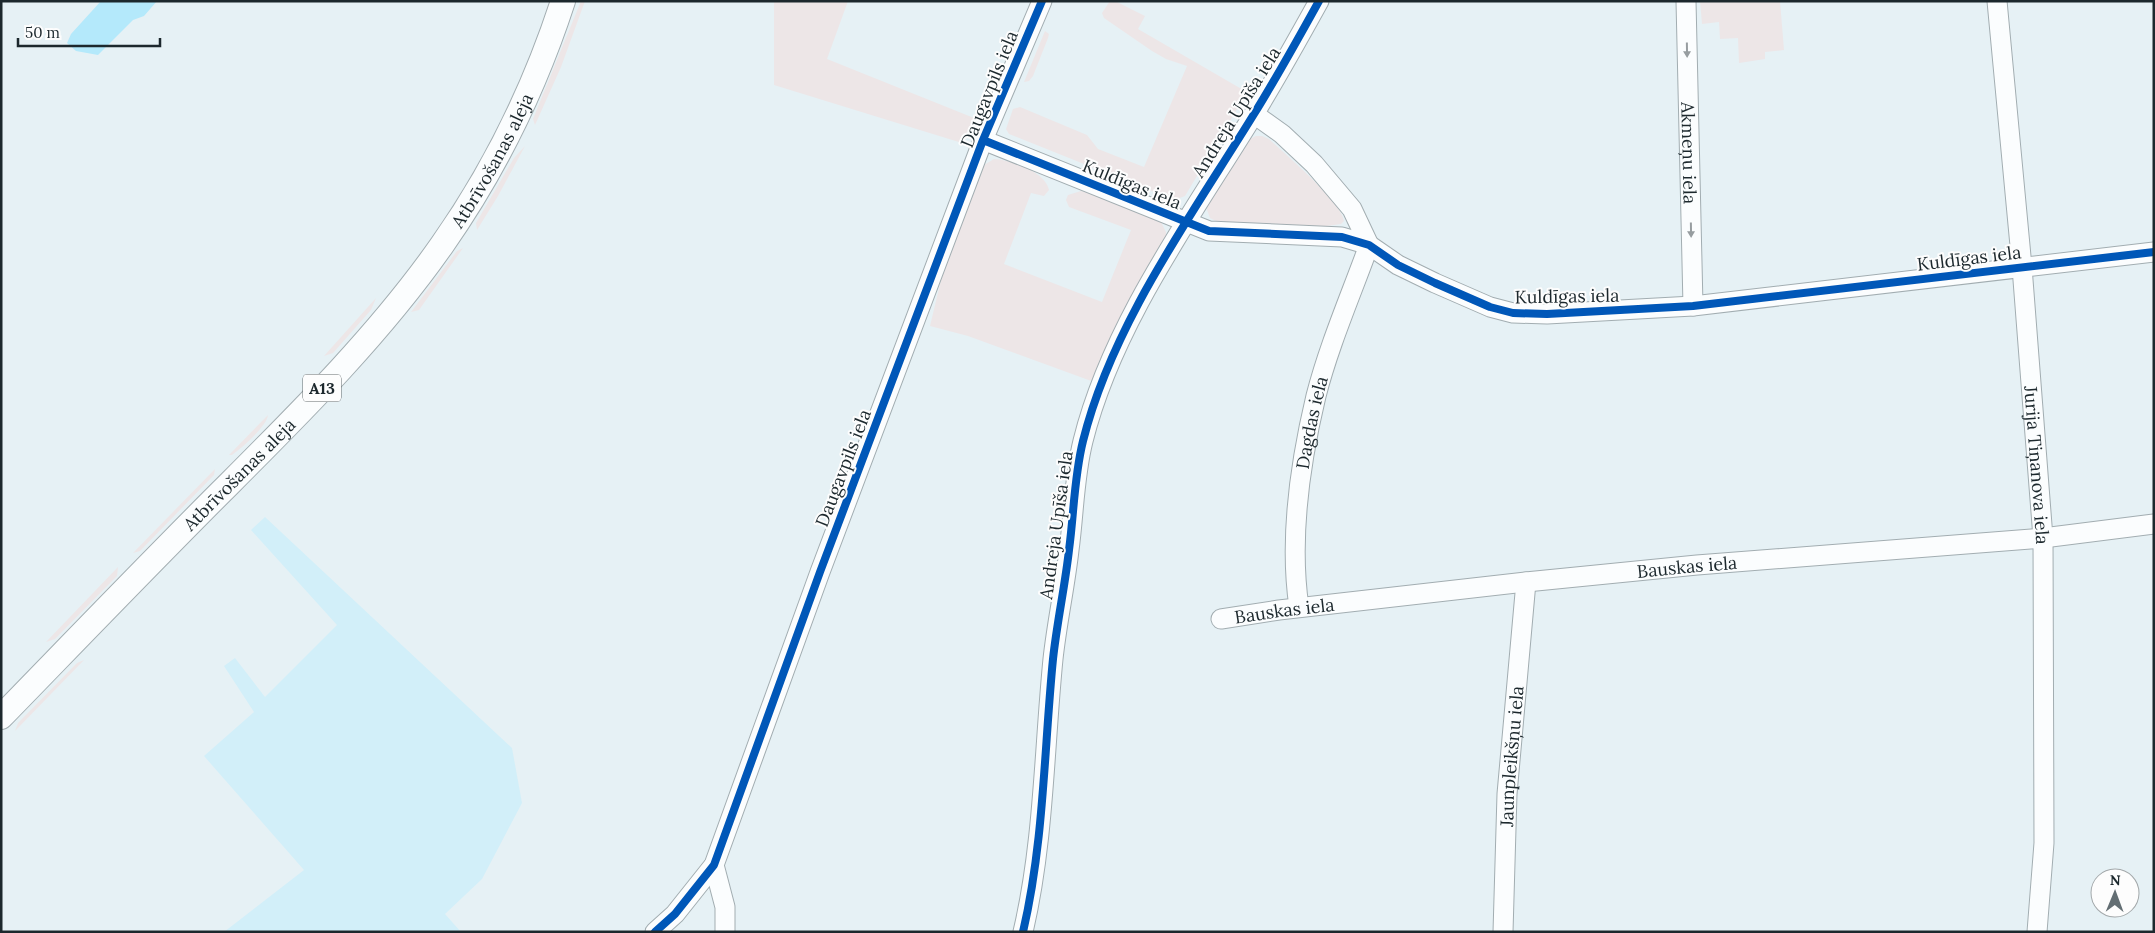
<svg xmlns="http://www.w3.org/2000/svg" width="2155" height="933" font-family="Lora,serif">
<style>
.built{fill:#d2eff9}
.green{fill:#ede6e7}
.water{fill:#b4e9fb}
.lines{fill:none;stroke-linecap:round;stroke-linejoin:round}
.minor-casing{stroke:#a2adb1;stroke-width:21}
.major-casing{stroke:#a2adb1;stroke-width:26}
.minor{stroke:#fbfdfe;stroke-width:19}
.major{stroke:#fbfdfe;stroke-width:24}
.cycleway-casing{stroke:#fdfdfd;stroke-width:11}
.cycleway{stroke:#0057b8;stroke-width:8}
.oneway{fill:#979da0}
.labels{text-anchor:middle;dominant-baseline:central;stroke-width:4;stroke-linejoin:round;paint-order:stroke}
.shield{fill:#fdfdfd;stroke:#60686b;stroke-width:1}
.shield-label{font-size:16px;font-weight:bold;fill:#1c282d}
.street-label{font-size:18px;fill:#1c282d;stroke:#fdfdfd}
</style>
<rect width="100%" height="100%" fill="#e6f1f5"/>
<!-- built -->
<path class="built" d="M 265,517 L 512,748 L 522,803 L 482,879 L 445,914 L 461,932 L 224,932 L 304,870 L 204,756 L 254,712 L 224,666 L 235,658 L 265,697 L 337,625 L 251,530 Z"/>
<!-- green -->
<path class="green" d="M 581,1 L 585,1 L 561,67 L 535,125 L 533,119 Z
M 774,1 L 848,1 L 827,59 L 974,118 L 962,143 L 774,85 Z
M 1110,1 L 1115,1 L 1145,16 L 1138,29 L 1245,91 L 1246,94 L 1185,196 L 1174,200 L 1009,134 L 1006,129 L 1013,109 L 1020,107 L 1087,135 L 1098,149 L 1144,167 L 1187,66 L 1166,59 L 1152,51 L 1104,18 L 1102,13 Z
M 1700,1 L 1780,1 L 1784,50 L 1765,52 L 1765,59 L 1739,63 L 1738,38 L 1720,39 L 1719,22 L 1702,24 Z
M 1045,31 L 1049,34 L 1048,38 L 1033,76 L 1029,81 L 1024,82 Z
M 1256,136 L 1262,136 L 1269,139 C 1284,153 1343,203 1344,221 L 1341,224 L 1327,226 C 1299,226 1231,231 1210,218 L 1206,207 L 1208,202 L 1250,139 Z
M 525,146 L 498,196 L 477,230 L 476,223 L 514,158 Z
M 994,159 C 1011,160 1046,172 1049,190 L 1044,196 L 1031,193 L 1004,264 L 1102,302 L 1131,230 L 1069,207 L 1066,200 L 1068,195 L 1081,191 L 1091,193 L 1161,222 L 1166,232 L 1166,238 L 1094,382 L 968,336 L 930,326 L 942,276 L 984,165 Z
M 463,248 L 419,310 L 411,312 L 457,251 Z
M 376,298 L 371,310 L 333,353 L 324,356 Z
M 268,415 C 267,426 242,448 232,455 L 229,455 Z
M 215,469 L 214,475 L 140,551 L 133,553 Z
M 118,567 L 117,576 L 113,580 L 55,639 L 46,642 Z
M 84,660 L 15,731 L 18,723 L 77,663 Z"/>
<!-- water -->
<path class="water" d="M 101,1 L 157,1 L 144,16 L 133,20 L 98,55 L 76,51 L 67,43 L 71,34 Z"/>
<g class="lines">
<defs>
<g id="minor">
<path id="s1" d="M 1686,1 L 1693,306"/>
<path id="s2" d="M 1997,1 L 2022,267 L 2043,538 L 2044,843 L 2037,932"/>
<path d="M 1254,114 L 1282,134 L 1314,164 L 1352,209 L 1369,245"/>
<path d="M 983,140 L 1209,231 L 1342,237 L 1369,245 L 1398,265 L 1435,283 L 1490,307 L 1513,313 L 1547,314 L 1693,306 L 2154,252"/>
<path id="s3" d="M 1299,607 C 1289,539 1300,463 1316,396 C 1329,345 1351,295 1369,245"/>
<path id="s4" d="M 1221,619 L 1279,610 L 1526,582 L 1697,565 L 2043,538 L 2154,524"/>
<path d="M 714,865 L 725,907 L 725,932"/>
<path d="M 655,932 L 675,914 L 714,865 L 820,572 L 983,140 L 1042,1"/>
<path d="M 1023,932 C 1044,842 1044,750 1053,659 C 1057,622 1065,586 1069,550 C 1074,513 1074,477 1083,441 C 1112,324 1192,215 1254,114 C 1277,77 1298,39 1319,1"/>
<path id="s5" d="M 1503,932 L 1507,794 L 1526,582"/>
</g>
<g id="major">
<path id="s6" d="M 1,717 C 74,642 147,566 221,492 C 299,414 379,335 442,245 C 494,171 535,87 563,1"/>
</g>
</defs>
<!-- minor casing -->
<use href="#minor" class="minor-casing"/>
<!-- major casing -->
<use href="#major" class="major-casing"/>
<!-- minor -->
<use href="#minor" class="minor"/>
<!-- major -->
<use href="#major" class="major"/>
<defs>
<path id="cycleway" d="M 983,140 L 1209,231 L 1342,237 L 1369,245 L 1398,265 L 1435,283 L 1490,307 L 1513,313 L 1547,314 L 1693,306 L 2154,252
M 655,932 L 675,914 L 714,865 L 820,572 L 983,140 L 1042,1
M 1023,932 C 1044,842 1044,750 1053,659 C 1057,622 1065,586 1069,550 C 1074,513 1074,477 1083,441 C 1112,324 1192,215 1254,114 C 1277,77 1298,39 1319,1"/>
</defs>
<!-- cycleway casing -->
<use href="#cycleway" class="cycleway-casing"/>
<!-- cycleway -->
<use href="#cycleway" class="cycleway"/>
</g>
<!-- one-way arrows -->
<defs><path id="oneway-solid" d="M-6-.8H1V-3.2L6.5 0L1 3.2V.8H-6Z" transform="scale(1.25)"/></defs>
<g class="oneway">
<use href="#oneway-solid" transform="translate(1687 50) rotate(89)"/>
<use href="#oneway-solid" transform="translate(1691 230) rotate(89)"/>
</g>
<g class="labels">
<!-- shield labels -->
<rect class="shield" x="303" y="374.5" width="38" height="27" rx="4"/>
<g class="shield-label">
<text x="322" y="388">A13</text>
</g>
<!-- street labels -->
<g class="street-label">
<text transform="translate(989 89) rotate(-68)">Daugavpils iela</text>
<text transform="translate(1236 112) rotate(-58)">Andreja Upīša iela</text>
<text stroke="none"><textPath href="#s1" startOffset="152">Akmeņu iela</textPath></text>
<text stroke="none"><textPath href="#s6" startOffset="745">Atbrīvošanas aleja</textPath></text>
<text transform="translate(1132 184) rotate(22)">Kuldīgas iela</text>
<text transform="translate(1969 258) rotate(-7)">Kuldīgas iela</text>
<text transform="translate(1567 296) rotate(-1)">Kuldīgas iela</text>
<text stroke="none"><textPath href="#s3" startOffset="186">Dagdas iela</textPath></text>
<text stroke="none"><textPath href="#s2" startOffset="466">Jurija Tiņanova iela</textPath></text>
<text transform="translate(843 468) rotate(-69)">Daugavpils iela</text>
<text stroke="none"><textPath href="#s6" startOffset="340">Atbrīvošanas aleja</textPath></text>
<text transform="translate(1056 525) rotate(-82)">Andreja Upīša iela</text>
<text stroke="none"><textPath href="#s4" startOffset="469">Bauskas iela</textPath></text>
<text stroke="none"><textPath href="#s4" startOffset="64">Bauskas iela</textPath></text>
<text stroke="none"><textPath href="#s5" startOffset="176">Jaunpleikšņu iela</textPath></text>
</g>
</g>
<!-- border -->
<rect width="2155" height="933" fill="none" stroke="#1c282d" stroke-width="5"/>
<!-- north arrow -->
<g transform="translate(2115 893) rotate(1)"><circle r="24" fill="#fdfdfd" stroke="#a3a8aa"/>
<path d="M0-4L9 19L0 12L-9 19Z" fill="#636e73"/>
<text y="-8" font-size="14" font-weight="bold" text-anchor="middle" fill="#1c282d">N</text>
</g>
<!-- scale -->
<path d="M18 38v8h142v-8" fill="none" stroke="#1c282d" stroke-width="2.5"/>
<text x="25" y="38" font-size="15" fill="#1c282d" stroke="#fdfdfd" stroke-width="4" paint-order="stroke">50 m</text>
</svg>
